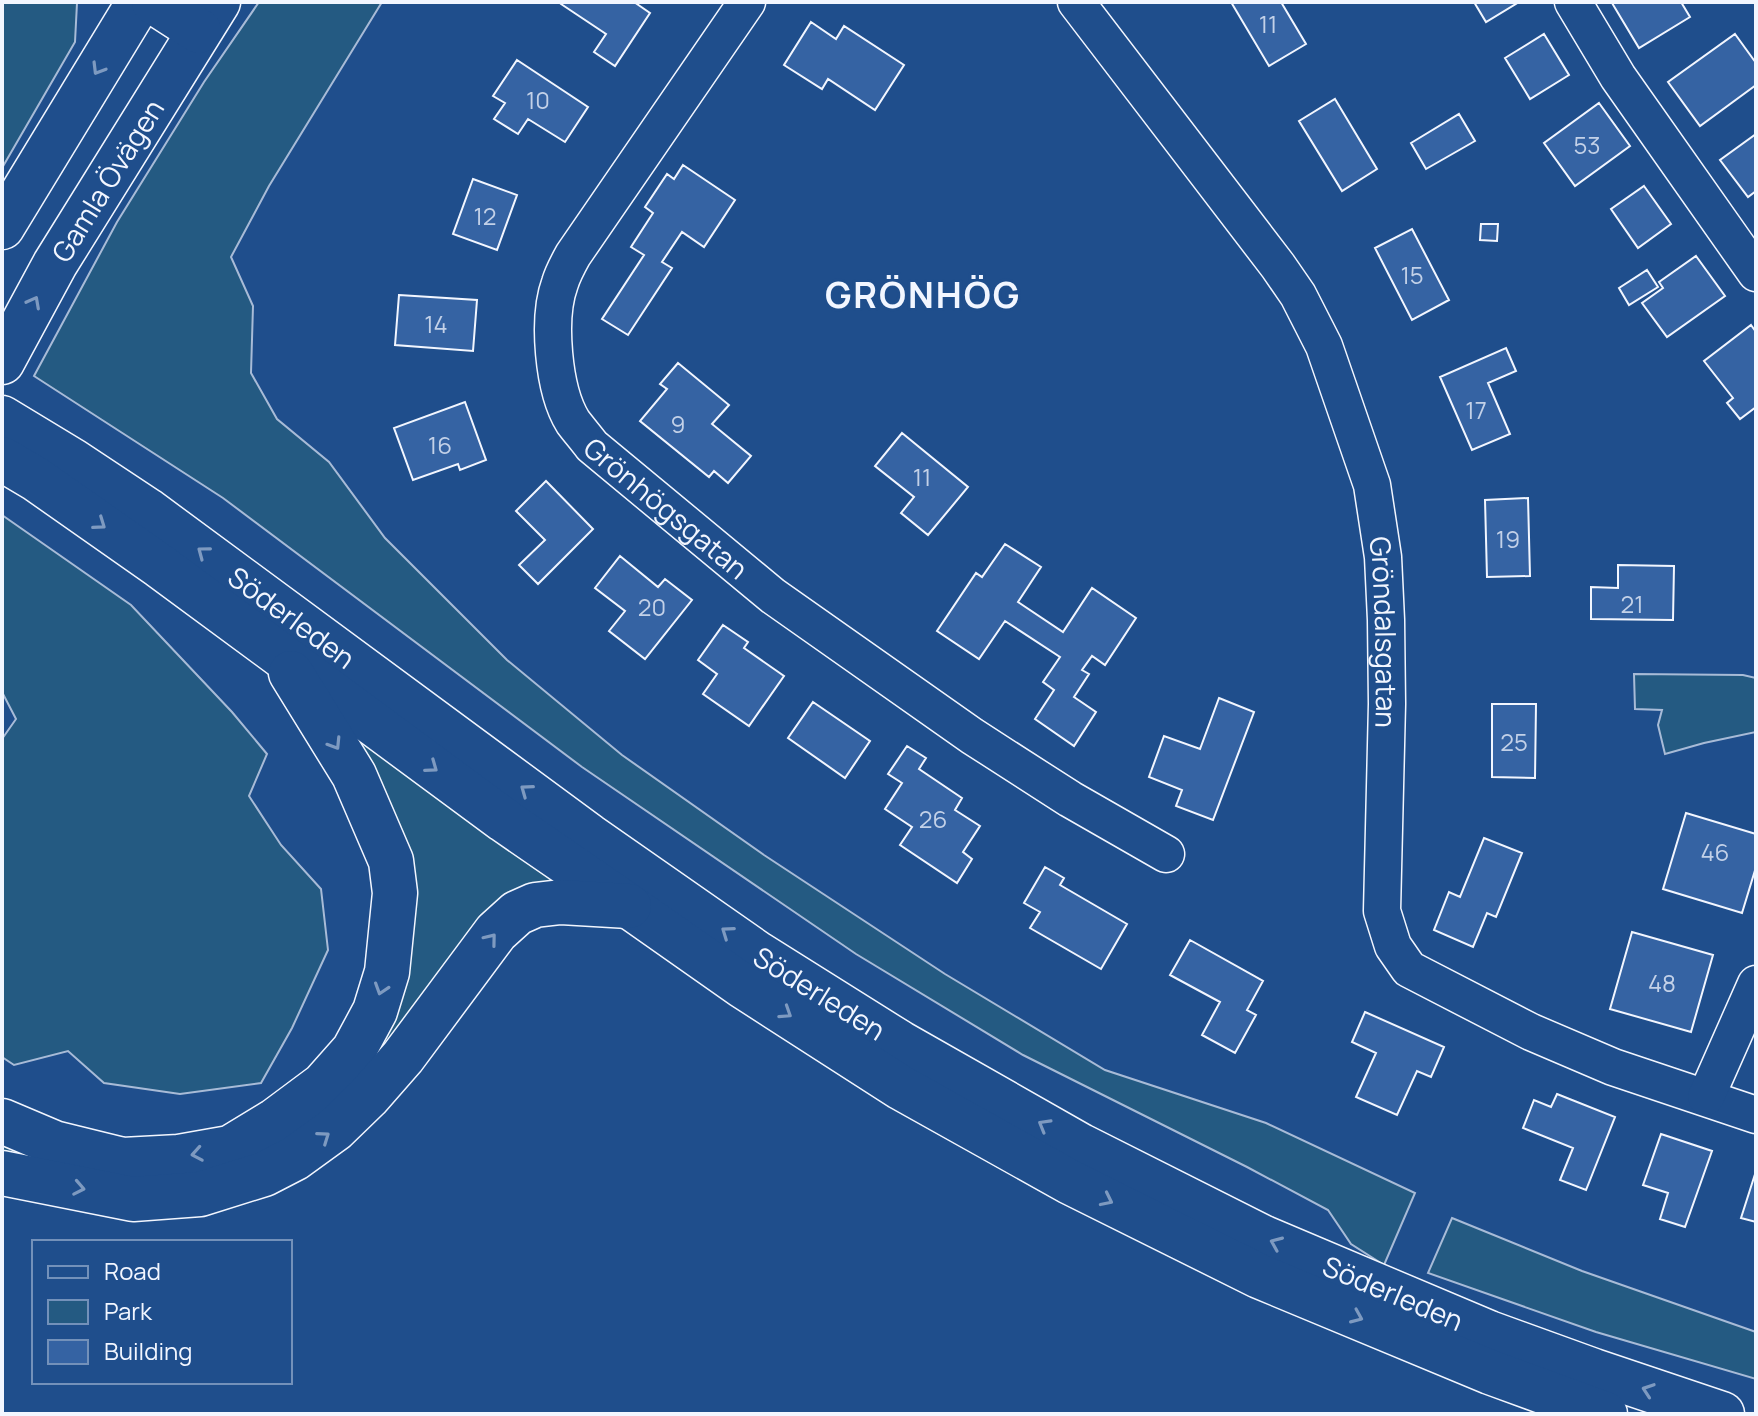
<svg xmlns="http://www.w3.org/2000/svg" width="1758" height="1416" font-family="Manrope,sans-serif">
<style>
.green{fill:#245a82;stroke:#a8bbd7;stroke-width:2}
.building{fill:#3563a3;stroke:#f2f6ff;stroke-width:2}
.lines{fill:none;stroke-linecap:round;stroke-linejoin:round}
.minor-casing{stroke:#f2f6ff;stroke-width:39}
.major-casing{stroke:#f2f6ff;stroke-width:47}
.highway-casing{stroke:#f2f6ff;stroke-width:47}
.minor{stroke:#1f4e8c;stroke-width:36}
.major{stroke:#1f4e8c;stroke-width:44}
.highway{stroke:#1f4e8c;stroke-width:44}
.oneway{stroke:#7e9ac0}
.labels{text-anchor:middle;dominant-baseline:central;stroke-width:6;stroke-linejoin:round;paint-order:stroke}
.number-label{font-size:24px;fill:#c3d1e8}
.street-label{font-size:28px;fill:#f2f6ff;stroke:#1f4e8c}
.district-label{font-size:36px;font-weight:bold;letter-spacing:2px;fill:#f2f6ff;stroke:#1f4e8c}
</style>
<rect width="100%" height="100%" fill="#1f4e8c"/>
<!-- green -->
<path class="green" d="M 2,2 L 77,3 L 75,42 L 2,168 Z
M 259,2 L 382,2 L 269,186 L 231,257 L 253,306 L 251,373 L 277,419 L 329,462 L 385,538 L 507,660 L 622,755 L 764,855 L 945,974 L 1105,1070 L 1266,1123 L 1415,1193 L 1384,1265 L 1351,1244 L 1328,1210 L 1247,1167 L 1023,1055 L 856,954 L 582,767 L 223,498 L 34,376 L 117,222 L 204,82 Z
M 2,515 L 131,605 L 232,712 L 267,754 L 249,796 L 281,845 L 321,889 L 328,950 L 292,1028 L 261,1083 L 180,1094 L 104,1083 L 68,1051 L 14,1065 L 2,1057 L 2,739 L 16,719 L 2,692 Z
M 1634,674 L 1743,675 L 1756,678 L 1756,732 L 1704,743 L 1665,754 L 1658,725 L 1662,710 L 1635,709 Z
M 341,724 L 562,880 L 514,891 L 491,907 L 472,929 L 382,1060 L 336,1109 L 294,1144 L 233,1174 L 161,1183 L 105,1181 L 2,1153 L 2,1134 L 74,1160 L 144,1171 L 217,1163 L 276,1138 L 325,1101 L 365,1056 L 395,1004 L 411,944 L 409,883 L 394,818 L 372,770 Z
M 1452,1218 L 1582,1271 L 1756,1332 L 1756,1379 L 1596,1332 L 1428,1273 Z"/>
<!-- building -->
<path class="building" d="M 562,2 L 634,2 L 650,13 L 615,66 L 594,52 L 606,34 L 561,4 Z
M 1231,2 L 1281,2 L 1306,44 L 1269,66 Z
M 1474,2 L 1519,2 L 1486,22 Z
M 1614,2 L 1681,2 L 1690,17 L 1639,48 L 1612,3 Z
M 811,22 L 836,39 L 844,26 L 904,65 L 875,110 L 828,79 L 822,89 L 784,65 Z
M 1544,34 L 1569,75 L 1530,99 L 1505,58 Z
M 1735,34 L 1756,63 L 1756,85 L 1700,126 L 1668,82 Z
M 517,60 L 588,107 L 565,142 L 528,119 L 518,134 L 494,119 L 505,103 L 493,96 Z
M 1335,99 L 1377,169 L 1342,191 L 1299,121 Z
M 1599,103 L 1630,146 L 1575,186 L 1544,143 Z
M 1459,114 L 1475,141 L 1426,169 L 1411,143 Z
M 1756,134 L 1756,191 L 1748,197 L 1720,160 Z
M 683,165 L 735,200 L 704,247 L 682,232 L 662,262 L 672,268 L 628,335 L 602,319 L 644,255 L 631,247 L 653,213 L 645,207 L 667,174 L 674,179 Z
M 473,179 L 517,195 L 497,250 L 453,234 Z
M 1644,186 L 1671,224 L 1638,248 L 1611,209 Z
M 1481,224 L 1498,224 L 1497,241 L 1480,240 Z
M 1412,229 L 1449,300 L 1412,320 L 1375,248 Z
M 1696,256 L 1725,296 L 1667,337 L 1642,303 L 1663,288 L 1659,282 Z
M 1647,270 L 1658,287 L 1629,305 L 1619,288 Z
M 399,295 L 477,300 L 473,351 L 395,345 Z
M 1751,325 L 1756,332 L 1756,407 L 1740,419 L 1727,403 L 1733,398 L 1704,361 Z
M 1506,348 L 1516,371 L 1488,383 L 1510,434 L 1472,450 L 1440,377 Z
M 678,363 L 729,405 L 712,424 L 751,456 L 728,483 L 714,471 L 709,477 L 640,421 L 667,389 L 660,384 Z
M 465,402 L 486,460 L 460,470 L 458,464 L 413,480 L 394,428 Z
M 902,433 L 968,487 L 928,535 L 901,513 L 914,497 L 875,466 Z
M 546,481 L 593,529 L 538,584 L 519,565 L 545,540 L 516,511 Z
M 1528,498 L 1530,576 L 1487,577 L 1485,500 Z
M 1005,544 L 1041,567 L 1018,602 L 1063,632 L 1092,588 L 1136,618 L 1105,665 L 1092,656 L 1082,670 L 1089,674 L 1074,697 L 1096,712 L 1074,746 L 1035,719 L 1054,690 L 1043,682 L 1060,657 L 1005,621 L 979,659 L 937,631 L 976,573 L 982,577 Z
M 620,556 L 658,587 L 665,579 L 692,600 L 645,659 L 609,631 L 625,611 L 595,588 Z
M 1618,565 L 1674,566 L 1673,620 L 1591,619 L 1591,587 L 1618,588 Z
M 723,625 L 748,642 L 744,648 L 784,676 L 749,726 L 703,694 L 717,674 L 698,660 Z
M 1219,698 L 1254,712 L 1213,820 L 1176,806 L 1182,790 L 1149,777 L 1164,736 L 1200,749 Z
M 813,702 L 870,741 L 845,778 L 788,738 Z
M 1492,704 L 1536,704 L 1535,778 L 1492,777 Z
M 907,746 L 926,758 L 919,769 L 962,798 L 955,810 L 980,826 L 963,852 L 972,859 L 957,883 L 900,845 L 912,827 L 885,809 L 902,783 L 888,774 Z
M 1686,813 L 1756,834 L 1756,867 L 1742,913 L 1663,889 Z
M 1484,838 L 1522,853 L 1496,917 L 1487,913 L 1473,947 L 1434,930 L 1449,892 L 1460,897 Z
M 1045,867 L 1064,878 L 1060,885 L 1127,924 L 1101,969 L 1030,928 L 1040,912 L 1024,903 Z
M 1632,932 L 1713,955 L 1691,1032 L 1610,1009 Z
M 1190,940 L 1263,981 L 1247,1010 L 1256,1015 L 1235,1053 L 1202,1035 L 1220,1002 L 1170,975 Z
M 1365,1012 L 1444,1047 L 1431,1077 L 1417,1071 L 1397,1115 L 1356,1097 L 1376,1053 L 1352,1042 Z
M 1557,1094 L 1615,1117 L 1586,1190 L 1560,1180 L 1573,1148 L 1523,1128 L 1534,1100 L 1551,1107 Z
M 1661,1134 L 1712,1151 L 1685,1227 L 1660,1219 L 1668,1193 L 1643,1185 Z
M 1756,1171 L 1756,1222 L 1741,1218 Z"/>
<g class="lines">
<defs>
<g id="minor">
<path id="s1" d="M 747,2 L 573,255 C 568,264 563,273 560,283 C 547,318 553,390 573,422 C 579,430 586,438 592,446 L 773,596 L 972,736 L 1070,799 L 1166,854"/>
<path id="s2" d="M 1076,2 L 1278,266 L 1298,295 L 1324,346 L 1372,485 L 1383,557 L 1386,620 L 1387,704 L 1382,911 L 1393,946 L 1409,969 L 1531,1032 L 1613,1067 L 1756,1115"/>
<path d="M 1573,2 L 1618,77 L 1756,273"/>
<path d="M 1706,1097 L 1756,984"/>
</g>
<g id="major">
<path d="M 2,227 L 139,2"/>
<path id="s3" d="M 2,362 L 55,264 L 218,2"/>
</g>
<g id="highway">
<path d="M 154,2 L 199,31"/>
<path id="s4" d="M 2,418 L 73,461 L 147,510 L 589,836 L 758,954 L 900,1043 L 1081,1146 L 1264,1238 L 1489,1333 L 1594,1371 L 1722,1414"/>
<path d="M 2,459 L 36,479 L 160,566 L 504,820 L 629,906 L 743,986 L 900,1087 L 1070,1182 L 1259,1276 L 1490,1372 L 1605,1414"/>
<path d="M 2,1121 L 54,1143 L 123,1160 L 179,1157 L 230,1148 L 276,1120 L 323,1085 L 354,1050 L 375,1011 L 387,972 L 395,893 L 391,861 L 354,775 L 291,673"/>
<path d="M 2,1173 L 133,1199 L 200,1194 L 264,1174 L 295,1158 L 335,1129 L 368,1097 L 403,1057 L 496,932 L 517,913 L 535,905 L 561,902 L 629,906"/>
</g>
</defs>
<!-- minor casing -->
<use href="#minor" class="minor-casing"/>
<!-- major casing -->
<use href="#major" class="major-casing"/>
<!-- highway casing -->
<use href="#highway" class="highway-casing"/>
<!-- minor -->
<use href="#minor" class="minor"/>
<!-- major -->
<use href="#major" class="major"/>
<!-- highway -->
<use href="#highway" class="highway"/>
</g>
<!-- one-way arrows -->
<defs><path id="oneway-chevron" d="M-2-3.5L2.5 0L-2 3.5" fill="none" stroke-width="1.6" stroke-linecap="round" stroke-linejoin="round" transform="scale(2)"/></defs>
<g class="oneway">
<use href="#oneway-chevron" transform="translate(98 69) rotate(121)"/>
<use href="#oneway-chevron" transform="translate(34 302) rotate(-62)"/>
<use href="#oneway-chevron" transform="translate(100 524) rotate(35)"/>
<use href="#oneway-chevron" transform="translate(203 552) rotate(-143)"/>
<use href="#oneway-chevron" transform="translate(335 744) rotate(58)"/>
<use href="#oneway-chevron" transform="translate(432 767) rotate(36)"/>
<use href="#oneway-chevron" transform="translate(526 790) rotate(-144)"/>
<use href="#oneway-chevron" transform="translate(727 932) rotate(-145)"/>
<use href="#oneway-chevron" transform="translate(491 939) rotate(-51)"/>
<use href="#oneway-chevron" transform="translate(381 989) rotate(108)"/>
<use href="#oneway-chevron" transform="translate(786 1013) rotate(33)"/>
<use href="#oneway-chevron" transform="translate(1044 1125) rotate(-150)"/>
<use href="#oneway-chevron" transform="translate(324 1137) rotate(-35)"/>
<use href="#oneway-chevron" transform="translate(197 1154) rotate(170)"/>
<use href="#oneway-chevron" transform="translate(79 1188) rotate(11)"/>
<use href="#oneway-chevron" transform="translate(1107 1200) rotate(26)"/>
<use href="#oneway-chevron" transform="translate(1276 1243) rotate(-157)"/>
<use href="#oneway-chevron" transform="translate(1357 1317) rotate(23)"/>
<use href="#oneway-chevron" transform="translate(1648 1390) rotate(-161)"/>
</g>
<g class="labels">
<!-- number labels -->
<g class="number-label">
<text x="1268" y="23">11</text>
<text x="538" y="99">10</text>
<text x="1587" y="144">53</text>
<text x="485" y="215">12</text>
<text x="1412" y="274">15</text>
<text x="436" y="323">14</text>
<text x="1476" y="409">17</text>
<text x="678" y="423">9</text>
<text x="440" y="444">16</text>
<text x="922" y="476">11</text>
<text x="1508" y="538">19</text>
<text x="1632" y="603">21</text>
<text x="652" y="606">20</text>
<text x="1514" y="741">25</text>
<text x="933" y="818">26</text>
<text x="1715" y="851">46</text>
<text x="1662" y="982">48</text>
</g>
<!-- street labels -->
<g class="street-label">
<text stroke="none"><textPath href="#s3" startOffset="210">Gamla Övägen</textPath></text>
<text stroke="none"><textPath href="#s1" startOffset="608">Grönhögsgatan</textPath></text>
<text stroke="none"><textPath href="#s4" startOffset="352">Söderleden</textPath></text>
<text stroke="none"><textPath href="#s2" startOffset="720">Gröndalsgatan</textPath></text>
<text stroke="none"><textPath href="#s4" startOffset="1000">Söderleden</textPath></text>
<text stroke="none"><textPath href="#s4" startOffset="1648">Söderleden</textPath></text>
</g>
<!-- district labels -->
<g class="district-label">
<text x="923" y="294">GRÖNHÖG</text>
</g>
</g>
<!-- border -->
<rect width="1758" height="1416" fill="none" stroke="#f2f6ff" stroke-width="8"/>
<!-- legend -->
<rect x="32" y="1240" width="260" height="144" fill="#1f4e8c" stroke="#7391ba" stroke-width="2"/>
<rect x="48" y="1266" width="40" height="12" fill="#1f4e8c" stroke="#7391ba" stroke-width="2"/>
<text x="104" y="1280" font-size="24" fill="#f2f6ff">Road</text>
<rect x="48" y="1300" width="40" height="24" fill="#245a82" stroke="#7391ba" stroke-width="2"/>
<text x="104" y="1320" font-size="24" fill="#f2f6ff">Park</text>
<rect x="48" y="1340" width="40" height="24" fill="#3563a3" stroke="#7391ba" stroke-width="2"/>
<text x="104" y="1360" font-size="24" fill="#f2f6ff">Building</text>
</svg>
